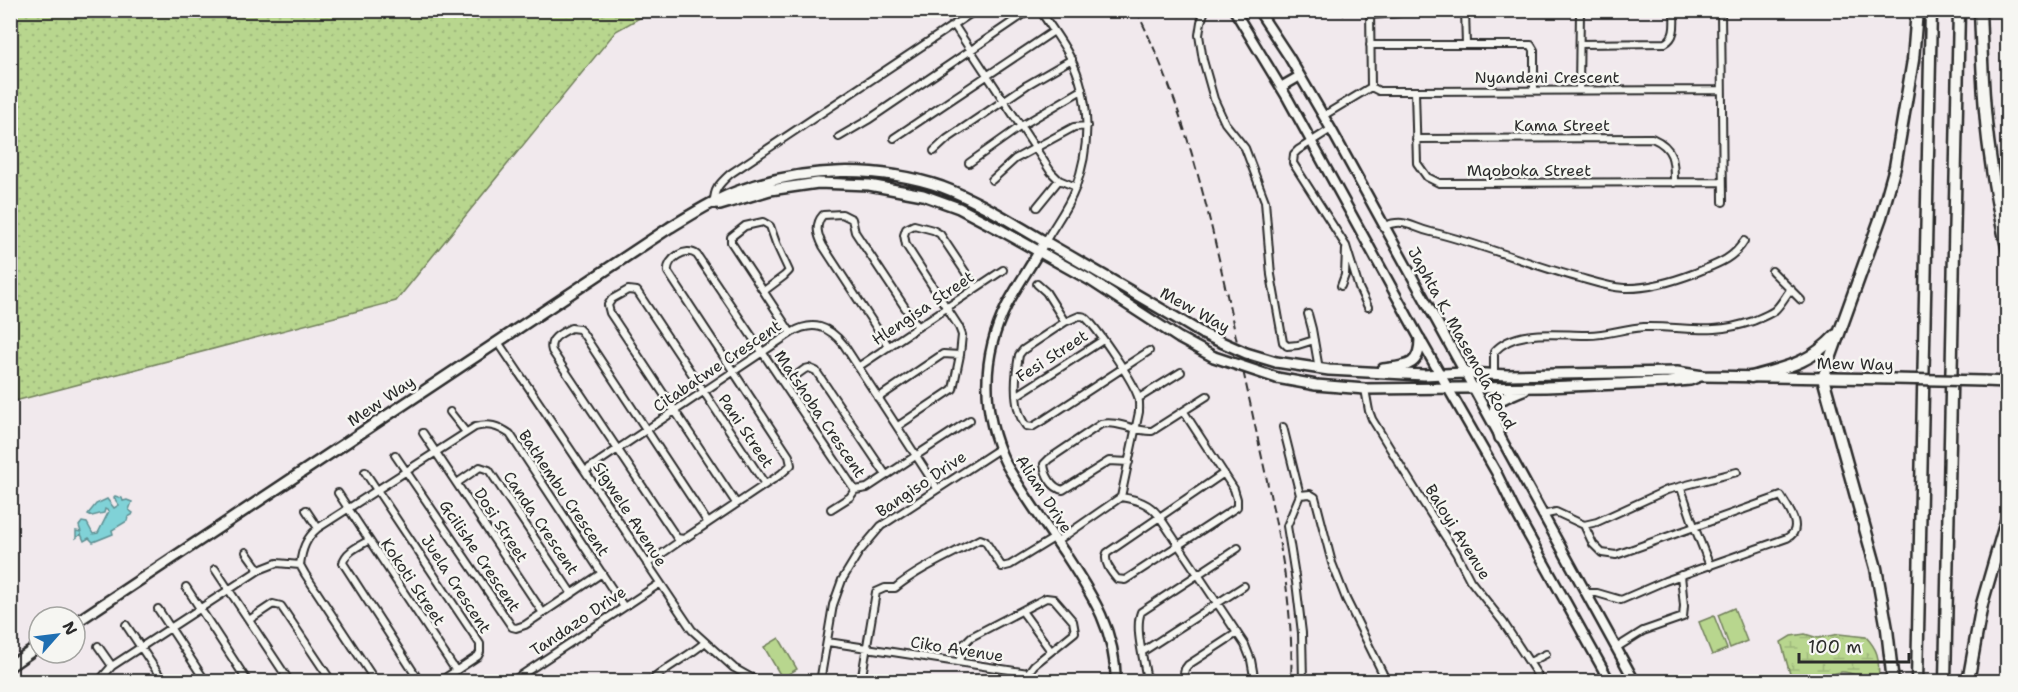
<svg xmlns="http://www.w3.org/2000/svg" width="2018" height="692" font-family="'Shantell Sans',sans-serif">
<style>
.green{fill:url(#green-dots);stroke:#72805c;stroke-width:1.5}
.wetland{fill:url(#wetland-marsh);stroke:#72805c;stroke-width:1.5}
.pitch{fill:#b8d68e;stroke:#72805c;stroke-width:1.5}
.water{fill:#80d2d7;stroke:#5e8f92;stroke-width:1.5}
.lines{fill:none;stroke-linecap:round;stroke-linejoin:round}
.street-casing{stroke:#2b2b2b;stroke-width:10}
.secondary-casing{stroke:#2b2b2b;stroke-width:13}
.primary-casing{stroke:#2b2b2b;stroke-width:14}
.highway-casing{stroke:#2b2b2b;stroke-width:15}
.street{stroke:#f6f6f2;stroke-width:6}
.secondary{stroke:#f6f6f2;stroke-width:8}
.primary{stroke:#f6f6f2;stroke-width:9}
.highway{stroke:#f6f6f2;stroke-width:10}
.rail{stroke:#2b2b2b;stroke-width:2;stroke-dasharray:9 4.5;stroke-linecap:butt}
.primary-bridge-casing{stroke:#2b2b2b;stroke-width:14;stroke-linecap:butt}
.primary-bridge{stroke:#f6f6f2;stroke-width:9}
.labels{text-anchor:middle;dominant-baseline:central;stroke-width:5;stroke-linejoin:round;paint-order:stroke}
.street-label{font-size:16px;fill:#2b2b2b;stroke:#f6f6f2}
</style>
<defs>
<pattern id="green-dots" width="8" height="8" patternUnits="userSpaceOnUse" patternTransform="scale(1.5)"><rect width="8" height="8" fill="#b8d68e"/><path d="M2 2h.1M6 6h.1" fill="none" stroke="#9eb87b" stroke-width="1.8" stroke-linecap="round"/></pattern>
<pattern id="wetland-marsh" width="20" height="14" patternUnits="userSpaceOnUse" patternTransform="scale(1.5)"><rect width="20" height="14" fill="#b8d68e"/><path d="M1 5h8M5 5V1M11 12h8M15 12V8" fill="none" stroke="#9eb87b"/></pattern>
</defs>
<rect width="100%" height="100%" fill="#f1e9ed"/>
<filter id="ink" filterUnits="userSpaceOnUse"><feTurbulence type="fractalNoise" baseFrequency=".0167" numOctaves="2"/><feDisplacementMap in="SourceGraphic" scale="12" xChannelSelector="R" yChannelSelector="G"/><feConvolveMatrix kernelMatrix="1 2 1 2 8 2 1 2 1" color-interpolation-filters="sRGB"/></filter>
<g filter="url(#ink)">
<!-- green -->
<path class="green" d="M 11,10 L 652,10 L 652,11 L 616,31 L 396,301 L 11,402 Z"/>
<!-- wetland -->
<path class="wetland" d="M 1805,634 L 1818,638 L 1839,634 L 1866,637 C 1881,653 1878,661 1879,681 C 1855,682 1848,660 1822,681 L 1792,681 L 1781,642 L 1791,636 Z"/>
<!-- pitch -->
<path class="pitch" d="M 1734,608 L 1747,641 L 1730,648 L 1718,615 Z
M 1714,616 L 1727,649 L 1712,655 L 1699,622 Z
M 779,638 L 797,669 L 782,678 L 764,647 Z"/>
<!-- water -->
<path class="water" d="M 115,496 L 122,498 L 123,501 L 127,500 L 132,502 L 129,510 L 133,513 L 132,515 L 128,517 L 127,521 L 112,530 L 113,534 L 93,542 L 89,538 L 84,541 L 81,534 L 76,538 L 76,531 L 81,532 L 79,526 L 82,522 L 87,523 L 93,534 L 98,533 L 109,511 L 105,509 L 104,513 L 92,516 L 88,514 L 96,504 L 107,499 L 114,508 L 119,505 L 114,498 Z"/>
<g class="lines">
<defs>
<path id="street" d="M 1040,10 C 1050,26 1062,41 1070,57 C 1091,98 1091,147 1075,189 C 1068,208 1055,224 1045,242
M 1205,10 L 1201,22 L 1199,35 L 1203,60 L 1214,99 L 1225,123 L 1245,148 L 1265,201 L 1271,275 L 1283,342 L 1287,346 L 1298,345 L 1314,340
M 1326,10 L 1364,10
M 1370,10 L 1371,87
M 1465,10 L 1466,45
M 1721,10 L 1723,202
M 1370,15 L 1399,13
M 954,25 L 1051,172 L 1059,180 L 1076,187
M 1580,44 L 1665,43 C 1677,37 1674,22 1674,10
M 1370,45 L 1531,45 L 1534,50 L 1534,90
M 1371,87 L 1379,91 L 1415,91 L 1721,90
M 1579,90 L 1580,10
M 1415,91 L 1417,163 L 1427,177 L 1439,183 L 1722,182
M 1323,116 L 1371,87
M 1331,129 L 1298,150 L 1294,154 L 1293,163 L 1346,246 L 1359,288 L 1368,307
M 839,137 L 868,120 L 1030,10
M 894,138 L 1054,31
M 1416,139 L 1652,138 C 1675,148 1674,162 1674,183
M 934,151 L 947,139 L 1027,85 L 1072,59
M 969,163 L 1021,126 L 1082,90
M 992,180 L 1015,159 L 1074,127 L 1087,126
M 714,205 C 713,190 719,184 730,174 L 976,10
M 1037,207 L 1059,180
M 1384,226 C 1406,218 1410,227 1431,232 C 1482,244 1530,265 1580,278 C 1594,282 1609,287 1624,288 C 1647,289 1674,281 1695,273 C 1714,265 1733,260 1744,241
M 1772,271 L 1801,300
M 1037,284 L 1046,292 L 1065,322
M 1341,286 L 1345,275 L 1346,249
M 764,291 L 784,276 L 789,271 L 776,243 L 770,226 L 763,222 L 745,226 L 731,237 L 731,242 L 791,333
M 1308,314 L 1312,329 L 1319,369
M 498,342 L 692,630 L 734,668 L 759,682
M 889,347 L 823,246 C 818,236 814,225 823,215 L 842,214 L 852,219 L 855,232 L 918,327
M 858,367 L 1003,270
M 1494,374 L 1494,352 C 1515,328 1557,335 1585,335 C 1606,336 1624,328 1644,327 C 1686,326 1710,336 1753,321 C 1760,318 1768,315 1774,311 C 1781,305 1785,296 1791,289
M 784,384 L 805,369 L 809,368 L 816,371 L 886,475
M 1365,389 L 1369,411 L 1372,419 L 1421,499 L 1456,553 L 1470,580 L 1503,622 L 1542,682
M 1016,396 L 1103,340
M 878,398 L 943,354 L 960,355
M 1139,398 L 1181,372
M 450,412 L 465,431
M 1184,412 L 1234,489 L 1237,499 L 1237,507 L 1125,580 L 1117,579 C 1111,572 1103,562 1107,553 L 1224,473
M 898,426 L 953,389 L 960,355 L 962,335 L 959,327 L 906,245 L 904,235 L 906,229 L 914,225 L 933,230 L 940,234 L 976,288
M 1283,427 L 1300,495 L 1310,494 L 1315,497 L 1332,563 L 1346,599 L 1387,682
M 423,433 L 543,613
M 395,455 L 512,627 L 516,628 L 525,625 L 602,573
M 1129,462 L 1109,461 L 1063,490 C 1052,488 1045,475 1044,464 L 1049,459 L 1101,424 C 1118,420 1135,432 1152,431 L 1207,396
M 585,471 L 791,333 C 813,320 829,326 844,345 L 937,488
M 365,472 L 480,644 L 480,652 L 478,656 L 439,682
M 457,483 L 480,467 L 489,470 L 572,594
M 1681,488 L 1694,526 L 1710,566
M 338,493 L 456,671
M 1300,495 L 1287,526 L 1296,582 L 1302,633 L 1303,682
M 1121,497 L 1139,412 C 1139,406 1140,400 1137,394 C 1131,378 1099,331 1087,319 C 1084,316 1083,316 1079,316 L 1065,322 L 1023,350 L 1019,355 C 1015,377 1012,408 1026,426 L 1032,427 L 1042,421 L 1149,351
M 1121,497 C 1138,500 1149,503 1159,516 L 1245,645 L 1251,660 L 1255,682
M 736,503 L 610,313 L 608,305 L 612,299 L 628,290 L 637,291 L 765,484
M 831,509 L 850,497 L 855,490
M 306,510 L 318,528
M 1542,515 L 1556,512 L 1584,525 L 1597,522 L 1667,490 L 1737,472
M 708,523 L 582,332 L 579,329 L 571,328 C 561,333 548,339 552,351 L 677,538 L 684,539 L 781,474 L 791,465 L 789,456 L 668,272 C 666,259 686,246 697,255 L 855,490 L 867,488 L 970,420
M 1584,525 L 1593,544 L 1602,553 L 1616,555 L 1781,496 C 1788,508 1805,529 1787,538 L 1665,581 L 1621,600 L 1597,593 L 1586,593
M 368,541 C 359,546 345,552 343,563 L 420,682
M 1056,542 L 1121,497
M 246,552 L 259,570
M 647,564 L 683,539
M 215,569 L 290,682
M 186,587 L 248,682
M 158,609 L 206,682
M 1022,611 L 1051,651
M 249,620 L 273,604 L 281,606 L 332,682
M 126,625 L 164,682
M 828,642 L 1028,673 L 1042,682
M 98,646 L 112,666
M 1616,648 L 1643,631 L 1683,617 L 1684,606 L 1681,575
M 1142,652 L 1244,586
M 959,662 L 964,644 L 971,637 L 1046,598 L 1054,599 L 1073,621 L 1075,632 L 1034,665 L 1028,673
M 1530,662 L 1546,654
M 98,682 L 112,666 L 259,570 L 277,563 L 300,565
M 376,682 L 305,574 L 300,565 C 302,549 306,538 318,528 L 475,427 C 489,423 498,426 510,434 L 624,607
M 511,682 L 659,584
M 650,682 C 666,666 687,658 704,643
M 820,682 L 833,605 L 842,580 L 859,552 L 881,526 L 999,449
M 861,682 L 876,592 L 885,588 L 895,588 C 921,567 951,555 980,539 L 985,541 L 1002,567 L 1010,565 L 1054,538
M 1147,682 C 1145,662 1134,630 1141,612 L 1238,548
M 1182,682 L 1185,669 L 1188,665 L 1237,633"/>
<path id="secondary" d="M 1234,10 L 1288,99 L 1420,339 L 1496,472 L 1514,509 L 1610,682
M 1258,10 L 1289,57 L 1331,129 L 1635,682
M 1281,87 L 1300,76
M 1042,246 C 1031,266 1018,284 1007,305 C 981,356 981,412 1006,464 C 1023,494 1044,523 1064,552 C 1092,595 1115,628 1116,682"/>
<path id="primary" d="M 720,205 L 770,190 L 818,183 L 869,185 L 923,195 L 959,208 L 997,228 L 1090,280 L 1179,338 L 1214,357
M 1276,362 L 1329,370 L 1424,375 L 1464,373 L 1508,375 L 1677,372 L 1703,376 L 1893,379
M 1383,369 C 1406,366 1420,367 1420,339
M 1277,378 L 1316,385 L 1365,389 L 1546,387 L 1668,382 L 1690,380 L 1700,376
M 1984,381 L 2008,382
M 1500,438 C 1490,400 1490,404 1525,389
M 75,623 L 669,228 C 691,215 715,199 741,190 C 804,167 877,165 942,187 C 977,200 1009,221 1042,240 C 1096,271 1150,302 1203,334
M 10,666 L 39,646"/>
<path id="highway" d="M 1980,10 C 1982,59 1983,107 1990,155 C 1994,187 2000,219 2008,251
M 1751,377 C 1787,367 1809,364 1836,335
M 1893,682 L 1887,629 L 1876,568 L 1823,378 L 1881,217 L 1895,167 L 1913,60 L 1917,10
M 1917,682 L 1931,10
M 1945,682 L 1959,10
M 1968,682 L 1982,604 L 2008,514"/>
</defs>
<!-- street casing -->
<use href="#street" class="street-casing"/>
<!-- secondary casing -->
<use href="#secondary" class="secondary-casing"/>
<!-- primary casing -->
<use href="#primary" class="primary-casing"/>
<!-- highway casing -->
<use href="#highway" class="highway-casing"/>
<!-- street -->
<use href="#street" class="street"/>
<!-- secondary -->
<use href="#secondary" class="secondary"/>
<!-- primary -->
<use href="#primary" class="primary"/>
<!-- highway -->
<use href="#highway" class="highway"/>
<!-- rail -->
<path class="rail" d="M 1136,10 C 1199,135 1221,272 1251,407 C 1270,498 1295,588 1291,682"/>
<defs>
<path id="primary-bridge" d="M 1203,334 L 1246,353 L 1276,362
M 1214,357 L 1277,378
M 1893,379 L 1984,381"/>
</defs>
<!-- primary-bridge casing -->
<use href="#primary-bridge" class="primary-bridge-casing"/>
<!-- primary-bridge -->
<use href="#primary-bridge" class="primary-bridge"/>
</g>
</g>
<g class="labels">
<!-- street labels -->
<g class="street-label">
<text x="1547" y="77">Nyandeni Crescent</text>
<text x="1562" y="125">Kama Street</text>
<text x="1529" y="170">Mqoboka Street</text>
<text transform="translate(923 308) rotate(-34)">Hlengisa Street</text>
<text transform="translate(1195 310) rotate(29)">Mew Way</text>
<text transform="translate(1462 338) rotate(61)">Japhta K. Masemola Road</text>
<text transform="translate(1052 356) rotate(-33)">Fesi Street</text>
<text transform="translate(1855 364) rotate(1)">Mew Way</text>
<text transform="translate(717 366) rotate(-34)">Citabatwe Crescent</text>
<text transform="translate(381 401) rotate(-34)">Mew Way</text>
<text transform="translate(820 414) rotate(56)">Matshoba Crescent</text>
<text transform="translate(746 431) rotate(56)">Pani Street</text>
<text transform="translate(921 484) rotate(-34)">Bangiso Drive</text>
<text transform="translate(564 493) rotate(56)">Bathembu Crescent</text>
<text transform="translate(1044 494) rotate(57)">Aliam Drive</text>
<text transform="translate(630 514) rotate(57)">Sigwele Avenue</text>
<text transform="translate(541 523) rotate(56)">Canda Crescent</text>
<text transform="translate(501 525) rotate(57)">Dosi Street</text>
<text transform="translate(1458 532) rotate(58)">Baloyi Avenue</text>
<text transform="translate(480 556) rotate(56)">Gcilishe Crescent</text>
<text transform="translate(413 582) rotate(56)">Kokoti Street</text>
<text transform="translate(456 584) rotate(57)">Juela Crescent</text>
<text transform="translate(578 621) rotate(-34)">Tandazo Drive</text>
<text transform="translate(957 649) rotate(9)">Ciko Avenue</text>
</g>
</g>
<!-- margin -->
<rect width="2018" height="692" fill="none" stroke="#f6f6f2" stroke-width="36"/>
<rect x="18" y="18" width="1982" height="656" fill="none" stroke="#2b2b2b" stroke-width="2" filter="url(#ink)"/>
<!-- north arrow -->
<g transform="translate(57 635) rotate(62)"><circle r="28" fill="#f6f6f2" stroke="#a5a5a2" stroke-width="1.5"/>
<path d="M0-4.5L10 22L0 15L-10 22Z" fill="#1f6fb2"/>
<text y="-9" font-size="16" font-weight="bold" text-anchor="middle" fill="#2b2b2b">N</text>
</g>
<!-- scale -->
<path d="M1799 653v9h110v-9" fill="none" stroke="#2b2b2b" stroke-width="3"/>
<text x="1808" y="653" font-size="18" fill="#2b2b2b" stroke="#f6f6f2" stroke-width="4.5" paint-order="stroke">100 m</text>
</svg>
